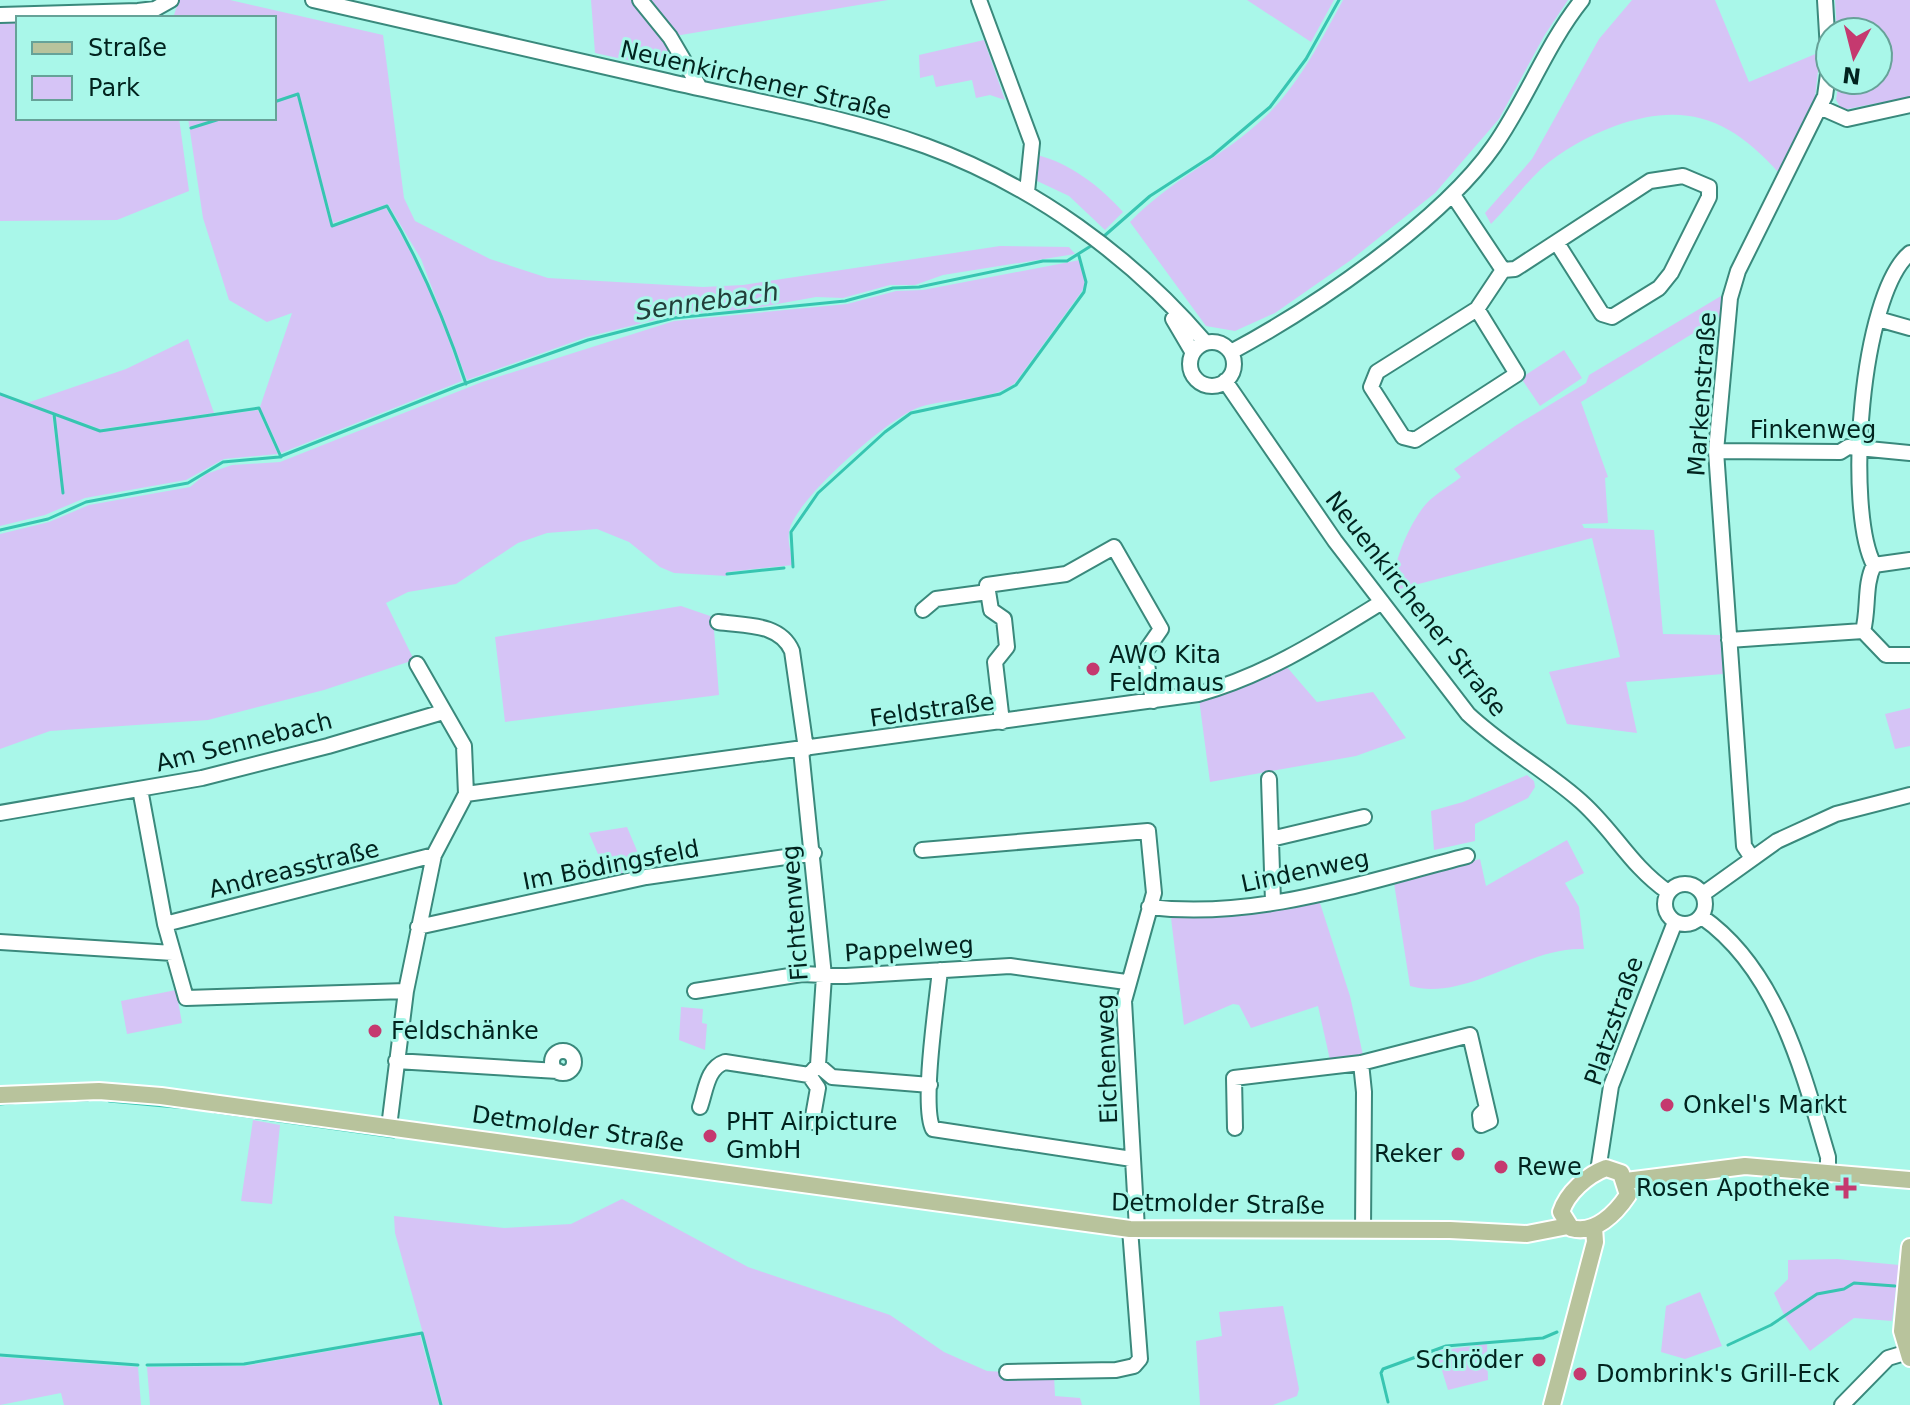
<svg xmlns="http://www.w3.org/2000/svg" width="1910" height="1405" font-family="'DejaVu Sans',sans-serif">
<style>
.green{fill:#d6c4f6}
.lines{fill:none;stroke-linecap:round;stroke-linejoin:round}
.stream{stroke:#37c5b1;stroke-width:3}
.minor-casing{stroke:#3a897c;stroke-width:18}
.major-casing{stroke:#fff;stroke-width:20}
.minor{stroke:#fff;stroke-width:14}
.major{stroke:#b8c39c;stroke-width:16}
.poi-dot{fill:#c5396f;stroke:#a9f7e9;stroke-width:3}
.labels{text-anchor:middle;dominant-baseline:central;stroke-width:6;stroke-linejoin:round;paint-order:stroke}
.street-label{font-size:24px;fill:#01231e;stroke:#a9f7e9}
.poi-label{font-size:24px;fill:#01231e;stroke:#a9f7e9;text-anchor:start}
.water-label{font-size:26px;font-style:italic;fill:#223f3a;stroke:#a9f7e9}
</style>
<rect width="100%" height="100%" fill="#a9f7e9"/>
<!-- green -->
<path class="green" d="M 179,0 L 230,0 L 383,35 L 404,198 L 415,221 L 490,259 L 548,278 L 703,287 L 743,285 L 1000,246 L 1069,247 L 1075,254 L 943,275 L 915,285 L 890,285 L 843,298 L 816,297 L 749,309 L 678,314 L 587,337 L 467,380 L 421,259 L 388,204 L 333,223 L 297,93 L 331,227 L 386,208 C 419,263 444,319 462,381 L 281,453 L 260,407 L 292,313 L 267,322 L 229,300 L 203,218 L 188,118 L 274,118 L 274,18 L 173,18 Z
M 591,0 L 633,0 L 667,42 L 679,65 L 677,71 L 595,53 Z
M 648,0 L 888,0 L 675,36 Z
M 1247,0 L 1334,0 L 1311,42 Z
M 1343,0 L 1568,0 L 1544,36 L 1499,119 L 1435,193 L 1351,260 L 1275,313 L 1235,331 L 1206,326 L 1130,222 C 1170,180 1223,157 1265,117 C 1299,85 1321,40 1343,0 Z
M 1632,0 L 1715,0 L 1749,82 L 1820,52 L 1815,98 L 1779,173 C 1730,118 1685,101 1615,126 C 1588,136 1562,150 1541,169 C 1523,186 1508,207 1491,224 L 1485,213 L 1532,159 L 1599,39 Z
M 1835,0 L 1910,0 L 1910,97 L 1842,110 L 1836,100 L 1839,80 L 1878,80 L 1878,32 L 1837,32 Z
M 18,19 L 18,118 L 179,118 L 189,191 L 117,220 L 0,221 L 0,20 Z
M 984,40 L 1005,100 L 990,95 L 976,98 L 972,80 L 936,87 L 933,75 L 920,78 L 919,55 Z
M 1037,155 C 1070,163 1101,187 1123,212 L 1105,230 L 1069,196 L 1035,180 Z
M 1080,260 L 1086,282 L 1082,291 L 1015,383 C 988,403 951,397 920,407 C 888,418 800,496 790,528 C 786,542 792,552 793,565 L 727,572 L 727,576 L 674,573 L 660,567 L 629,542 L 597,529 L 547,533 L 518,543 L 456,584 L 408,592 L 386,603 L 414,660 L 324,690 L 208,720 L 50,731 L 0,749 L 0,534 L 49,522 L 89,505 L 190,487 L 206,474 L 232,465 L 280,462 L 482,382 L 674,321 L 847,304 L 896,291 L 923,290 Z
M 1721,296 L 1723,315 L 1581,402 L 1608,477 L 1605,478 L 1608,523 L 1582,524 L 1584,528 L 1654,530 L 1663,634 L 1720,635 L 1723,674 L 1626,682 L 1637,733 L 1567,724 L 1549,672 L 1620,657 L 1592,538 L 1396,590 C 1387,571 1412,519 1426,504 C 1436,493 1450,486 1461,477 L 1454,469 L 1515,426 L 1586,383 L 1589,375 Z
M 188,339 L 214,413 L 100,429 L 27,403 L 126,369 Z
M 1564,350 L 1582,378 L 1540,406 L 1521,378 Z
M 0,395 L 52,414 L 62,494 L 55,415 L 100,432 L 258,410 L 278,454 L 224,459 L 186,480 L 85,498 L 45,515 L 0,526 Z
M 681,606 L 713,617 L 719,695 L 505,722 L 495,637 Z
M 1286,666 L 1317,702 L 1373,692 L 1406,738 L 1356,756 L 1210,782 L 1199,699 L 1259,679 Z
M 1910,708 L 1910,746 L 1895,749 L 1885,714 Z
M 1527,775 L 1534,781 L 1535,787 L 1528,798 L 1475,824 L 1475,841 L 1434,850 L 1431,811 L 1463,802 Z
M 627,827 L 646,872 L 609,880 L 589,833 Z
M 1567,840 L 1584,873 L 1565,883 L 1579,907 L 1584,949 C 1527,946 1467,1002 1410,986 L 1394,883 L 1480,859 L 1486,886 Z
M 1319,900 L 1350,996 L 1363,1055 L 1330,1060 L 1318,1006 L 1251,1028 L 1239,1005 L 1233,1004 L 1184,1025 L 1171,918 L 1257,914 Z
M 176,990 L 182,1023 L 127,1034 L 121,1001 Z
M 681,1007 L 703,1009 L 702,1023 L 707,1024 L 705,1050 L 679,1040 Z
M 253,1120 L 280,1125 L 272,1204 L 241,1201 Z
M 622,1199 L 748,1267 L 890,1315 L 944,1352 L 987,1371 L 1054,1375 L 1055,1396 L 1080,1398 L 1082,1405 L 443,1405 L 395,1233 L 394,1216 L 504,1228 L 571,1224 Z
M 1837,1259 L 1899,1265 L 1892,1321 L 1854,1318 L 1810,1351 L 1786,1319 L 1774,1293 L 1788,1279 L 1788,1260 Z
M 1700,1292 L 1722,1346 L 1685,1359 L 1661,1352 L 1666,1306 Z
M 1283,1306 L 1299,1389 L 1297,1396 L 1273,1405 L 1200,1405 L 1196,1341 L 1222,1336 L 1219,1312 Z
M 420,1335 L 439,1405 L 150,1405 L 147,1367 L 244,1366 Z
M 1487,1344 L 1488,1380 L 1448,1390 L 1436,1351 Z
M 0,1357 L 138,1367 L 141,1405 L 64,1405 L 61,1393 L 0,1405 Z"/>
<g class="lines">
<!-- stream -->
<path class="stream" d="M 274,102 L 298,94 L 332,226 L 387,206 C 421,263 445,320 466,384
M 191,128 L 223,118
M 1103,237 L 1150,196 L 1212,156 L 1270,107 L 1306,59 L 1339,0
M 0,394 L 100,431 L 259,408 L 281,457
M 54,414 L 63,493
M 0,530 L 48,519 L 86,502 L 188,483 L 223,462 L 279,457 L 458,386 L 588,340 L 674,318 L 845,301 L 893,288 L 919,287 L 1043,261 L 1067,261 L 1094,244
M 793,567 L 791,532 L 818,493 L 885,432 L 911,413 L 1000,394 L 1016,385 L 1084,292 L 1086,282 L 1079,256
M 727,574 L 784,568
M 52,1101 L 88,1100
M 109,1101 L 198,1109
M 0,1104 L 20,1102
M 215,1112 L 394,1137
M 1728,1345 L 1771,1325 L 1817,1294 L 1844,1289 L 1854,1283 L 1895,1286
M 0,1355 L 138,1365
M 147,1365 L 244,1364 L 422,1333 L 441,1405
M 1388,1402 L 1381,1373 L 1383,1369 L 1446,1346 L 1543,1338 L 1557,1332"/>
<defs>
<path id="minor" d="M 313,0 C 431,27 549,54 667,81 C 753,101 843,116 926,146 C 1033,185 1131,256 1205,342
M 640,0 L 670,37 L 700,88
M 979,0 L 1032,143 L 1027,192
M 0,15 L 138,11 L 155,9 L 171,0
M 1822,108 L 1847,119 L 1910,105
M 1453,195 L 1503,270
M 1503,270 L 1515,269 L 1650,181 L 1683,176 L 1709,187 L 1709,197 L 1671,273 L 1659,288 L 1612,317 L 1602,314 L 1557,243
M 1477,309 L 1517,374 L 1415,440 L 1403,437 L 1371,387 L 1377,372 L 1477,309 L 1503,270
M 1173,319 L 1193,353
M 1878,319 L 1910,328
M1190 364a22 22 0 1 1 44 0a22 22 0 1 1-44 0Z
M 1231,352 C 1313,308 1441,222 1494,146 C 1527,99 1546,45 1582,0
M 1225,381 L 1335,541 L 1468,714 C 1502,746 1542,768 1577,798 C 1613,828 1628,864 1668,892
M 1716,451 L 1840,452 L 1848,447 L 1910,453
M 1874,565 C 1845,510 1860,295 1910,253
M 923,610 L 936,599 L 988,592
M 718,622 C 746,626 780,623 792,651 L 806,749
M 1863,631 C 1869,609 1864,585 1874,565 L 1910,560
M 1729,640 L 1863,631 L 1886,655 L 1910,655
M 417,664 L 464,746 L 466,794
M 1002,722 L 995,662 L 1007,647 L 1004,619 L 991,610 L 987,585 L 1066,574 L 1114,547 L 1161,629 L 1145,652 L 1153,701
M 1269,779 L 1273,902
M 140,789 L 165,924 L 186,998 L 406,991
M 0,813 L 202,778 L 328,746 L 443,712
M 1271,839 L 1364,817
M 922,850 L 1148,831 L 1154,893 L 1124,1001 L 1137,1229
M 1752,858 L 1744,846 L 1716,451 L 1730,298 L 1738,271 L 1825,96 L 1829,67 L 1825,0
M1665 904a20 20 0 1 1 40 0a20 20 0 1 1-40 0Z
M 1703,894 L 1777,841 L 1836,814 L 1910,795
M 1149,907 C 1257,920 1364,882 1467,856
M 1702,917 C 1778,970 1803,1073 1828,1157 L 1828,1170
M 165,924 L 434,855
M 418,927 L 646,877 L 814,853
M 0,942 L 173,953
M 940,970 C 937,1001 921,1106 933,1129 L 1132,1159
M 695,991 L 802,974 L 846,976 L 1010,966 L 1126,982
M552 1062a11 11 0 1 1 22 0a11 11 0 1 1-22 0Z
M 396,1061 L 558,1071
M 1361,1063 L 1364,1092 L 1363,1230
M 818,1065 L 832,1077 L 930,1085
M 809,1075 L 818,1088 L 812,1122
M 700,1107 C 706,1090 707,1068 725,1062 L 809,1075 L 818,1065 L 824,976 L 801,750
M 389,1127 L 406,991 L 434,855 L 466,794 L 1198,694 C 1266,675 1322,639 1382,602
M 1235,1128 L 1234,1078 L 1361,1063 L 1470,1035 L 1490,1121 L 1481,1125 L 1480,1115 L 1487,1108
M 1598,1171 L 1611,1086 L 1675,922
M 1007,1372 L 1116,1370 L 1134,1366 L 1140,1359 L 1130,1229
M 1842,1405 L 1888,1358 L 1908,1352"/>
<path id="major" d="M 0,1095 L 99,1091 L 161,1096 L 1130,1229 L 1450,1230 L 1527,1234 L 1568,1226
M 1606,1168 L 1621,1173 L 1628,1195 C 1616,1213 1595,1235 1571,1228 L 1561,1212 C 1567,1193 1587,1175 1606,1168 Z
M 1626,1181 L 1745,1166 L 1910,1180
M 1910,1247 L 1902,1331 L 1910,1358
M 1552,1405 L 1595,1242 L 1594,1227"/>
</defs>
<!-- minor casing -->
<use href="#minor" class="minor-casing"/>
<!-- major casing -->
<use href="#major" class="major-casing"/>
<!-- minor -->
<use href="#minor" class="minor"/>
<!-- major -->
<use href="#major" class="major"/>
</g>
<!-- markers -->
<g class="poi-dot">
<circle cx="1093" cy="669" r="8"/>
<circle cx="375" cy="1031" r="8"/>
<circle cx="1667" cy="1105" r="8"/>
<circle cx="710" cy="1136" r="8"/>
<circle cx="1458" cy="1154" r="8"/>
<circle cx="1501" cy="1167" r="8"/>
<path d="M1842 1176h8v8h8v8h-8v8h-8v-8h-8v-8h8z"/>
<circle cx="1539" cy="1360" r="8"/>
<circle cx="1580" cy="1374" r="8"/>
</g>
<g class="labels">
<!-- street labels -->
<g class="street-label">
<text transform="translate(756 80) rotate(13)">Neuenkirchener Straße</text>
<text transform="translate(1702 394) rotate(-86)">Markenstraße</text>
<text x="1813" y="430">Finkenweg</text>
<text transform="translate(1416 604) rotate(52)">Neuenkirchener Straße</text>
<text transform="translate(932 710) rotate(-8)">Feldstraße</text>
<text transform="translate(244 742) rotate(-14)">Am Sennebach</text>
<text transform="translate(611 865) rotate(-11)">Im Bödingsfeld</text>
<text transform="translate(294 869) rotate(-14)">Andreasstraße</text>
<text transform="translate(1305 871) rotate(-12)">Lindenweg</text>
<text transform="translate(795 913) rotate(-94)">Fichtenweg</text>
<text transform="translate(909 949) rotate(-4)">Pappelweg</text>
<text transform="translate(1614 1021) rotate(-71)">Platzstraße</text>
<text transform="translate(1107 1059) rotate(-92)">Eichenweg</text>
<text transform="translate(578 1129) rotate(8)">Detmolder Straße</text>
<text transform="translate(1218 1204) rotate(1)">Detmolder Straße</text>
</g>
<!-- poi labels -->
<g class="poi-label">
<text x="1109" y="655">AWO Kita<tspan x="1109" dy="28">Feldmaus</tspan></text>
<text x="391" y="1031">Feldschänke</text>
<text x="1683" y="1105">Onkel's Markt</text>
<text x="726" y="1122">PHT Airpicture<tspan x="726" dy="28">GmbH</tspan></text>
<text x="1442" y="1154" text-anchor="end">Reker</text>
<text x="1517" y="1167">Rewe</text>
<text x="1830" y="1188" text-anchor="end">Rosen Apotheke</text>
<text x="1523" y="1360" text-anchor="end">Schröder</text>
<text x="1596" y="1374">Dombrink's Grill-Eck</text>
</g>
<!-- water labels -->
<g class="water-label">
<text transform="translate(707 301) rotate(-8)">Sennebach</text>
</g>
</g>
<!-- legend -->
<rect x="16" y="16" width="260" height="104" fill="#a9f7e9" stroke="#66a298" stroke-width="2"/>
<rect x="32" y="42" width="40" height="12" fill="#b8c39c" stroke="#66a298" stroke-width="2"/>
<text x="88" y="56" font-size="24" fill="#01231e">Straße</text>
<rect x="32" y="76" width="40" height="24" fill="#d6c4f6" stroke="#66a298" stroke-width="2"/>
<text x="88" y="96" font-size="24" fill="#01231e">Park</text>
<!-- north arrow -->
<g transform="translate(1854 56) rotate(187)"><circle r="38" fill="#a9f7e9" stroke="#66a298" stroke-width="2"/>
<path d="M0-6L14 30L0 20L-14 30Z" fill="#c5396f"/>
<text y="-12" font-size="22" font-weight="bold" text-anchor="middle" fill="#01231e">N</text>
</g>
</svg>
